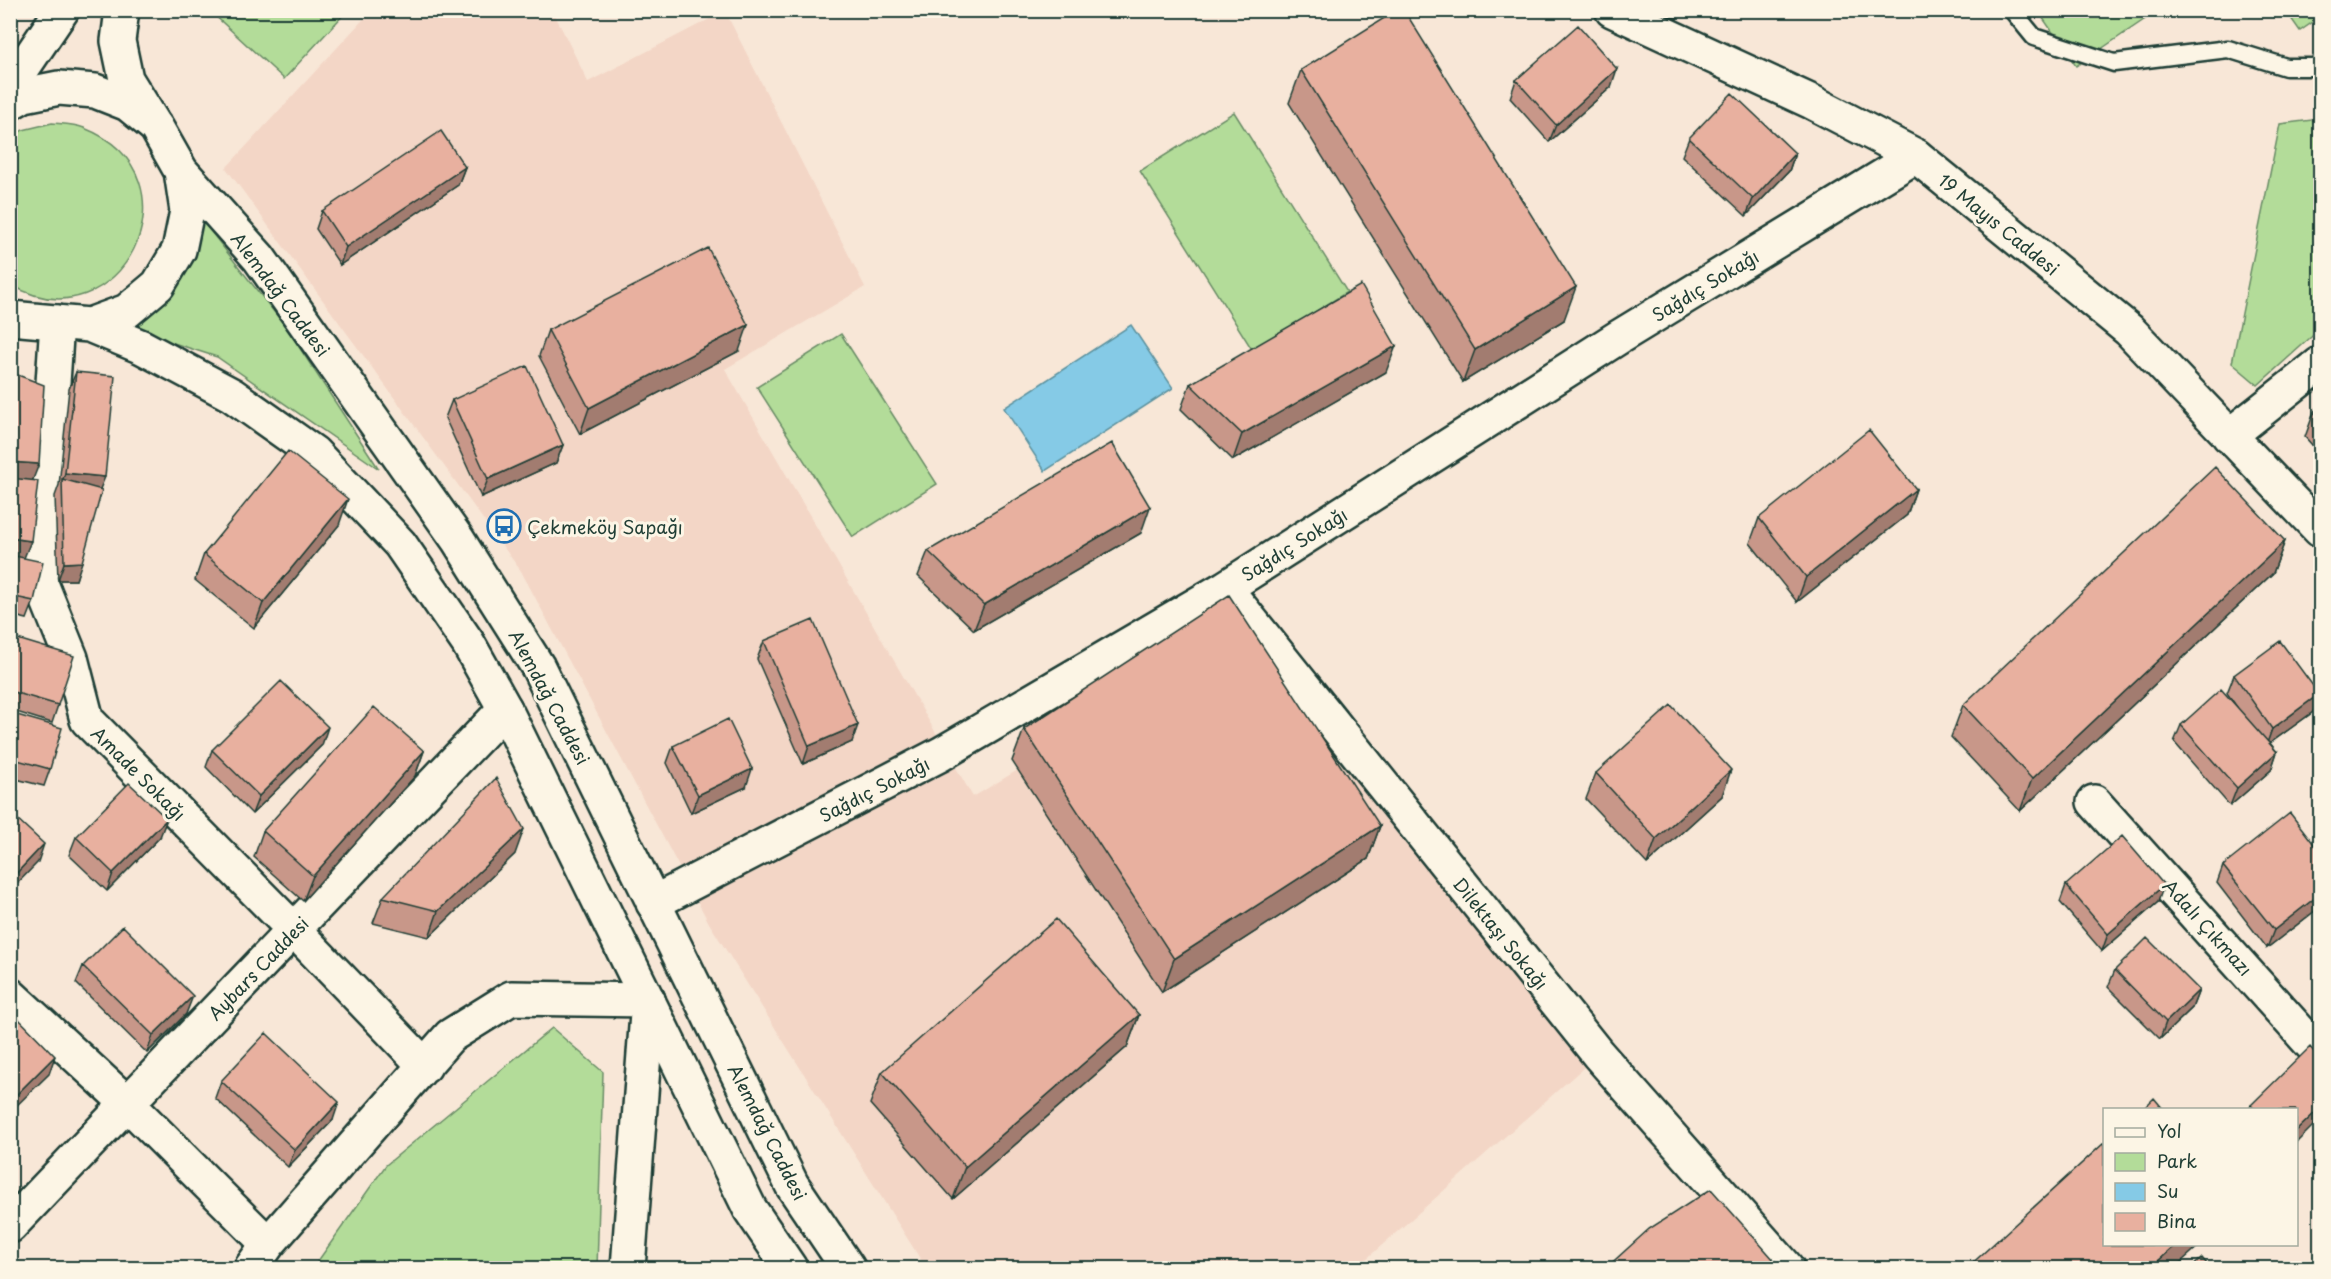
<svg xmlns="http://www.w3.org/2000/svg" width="2331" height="1279" font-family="'Playpen Sans',sans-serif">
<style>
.built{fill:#f3d6c6}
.green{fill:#b3dc99;stroke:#698c66;stroke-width:1.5}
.water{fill:#85cae6;stroke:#5c929f;stroke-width:1.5}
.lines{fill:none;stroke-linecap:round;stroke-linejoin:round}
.lane-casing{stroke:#1f3d34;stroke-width:21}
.street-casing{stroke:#1f3d34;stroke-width:38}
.secondary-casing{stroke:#1f3d34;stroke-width:38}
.primary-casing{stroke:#1f3d34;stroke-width:38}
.lane{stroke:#fcf5e5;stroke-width:16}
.street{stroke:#fcf5e5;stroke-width:33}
.secondary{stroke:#fcf5e5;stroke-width:33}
.primary{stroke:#fcf5e5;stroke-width:33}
.wall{fill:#c89789;stroke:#1f3d34;stroke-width:1.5}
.shaded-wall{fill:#a27b6f;stroke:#1f3d34;stroke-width:1.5}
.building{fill:#e8b09f;stroke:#1f3d34;stroke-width:1.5}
.labels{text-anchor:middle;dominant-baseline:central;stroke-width:6;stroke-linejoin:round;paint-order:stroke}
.street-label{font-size:18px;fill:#1f3d34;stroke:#fcf5e5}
.poi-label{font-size:18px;fill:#1f3d34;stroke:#fcf5e5;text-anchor:start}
</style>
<rect width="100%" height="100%" fill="#f8e7d7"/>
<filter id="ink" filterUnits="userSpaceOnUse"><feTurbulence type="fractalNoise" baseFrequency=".0167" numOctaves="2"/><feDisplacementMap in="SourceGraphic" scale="12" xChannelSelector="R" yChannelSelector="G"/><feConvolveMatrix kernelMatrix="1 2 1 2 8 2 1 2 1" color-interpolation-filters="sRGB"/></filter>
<g filter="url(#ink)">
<!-- built -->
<path class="built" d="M 371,11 L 553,11 L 588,82 L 725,11 L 865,287 L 725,369 L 973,797 L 1232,641 L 1370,786 L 1591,1061 L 1356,1268 L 926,1268 L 709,923 L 521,571 L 226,168 Z"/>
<!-- green -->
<path class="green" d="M 210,11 L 347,11 L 284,79 Z
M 2038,11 L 2157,11 L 2076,66 Z
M 2286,11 L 2320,11 L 2320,17 L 2300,31 Z
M 1234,112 L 1347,292 L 1253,351 L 1140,171 Z
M 2320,119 L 2320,329 L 2258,385 L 2232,363 L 2280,124 Z
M 52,123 C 62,124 74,124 84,128 C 206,176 120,350 10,284 L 11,138 L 23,130 Z
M 197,214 L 286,327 L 379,469 L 217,357 L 127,328 Z
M 841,334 L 937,484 L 853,537 L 757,387 Z
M 552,1028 L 603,1072 L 597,1268 L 313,1268 L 386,1165 Z"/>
<!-- water -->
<path class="water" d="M 1131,325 L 1173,388 L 1045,471 L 1004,408 Z"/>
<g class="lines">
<defs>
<path id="lane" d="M 2012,10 L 2034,37 L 2114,63 L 2228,49 L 2286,67 L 2320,67"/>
<path id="street" d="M 57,322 L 40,581 L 71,658 L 87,720 L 294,930 L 425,1066
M 2229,436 L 2320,364
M 1225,588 L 1598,1054 L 1787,1268
M 2094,802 L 2320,1054
M 653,903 L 941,754 L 1225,588 L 1619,337 L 1916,156
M 10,995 L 128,1104 L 268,1244
M 10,1226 L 505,709
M 251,1268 L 268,1244 L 450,1036 L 511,998 L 648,1000"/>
<path id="secondary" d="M 122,10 L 118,41 L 126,79 L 155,126
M 1612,10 L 1812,102 L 1916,156 L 2129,330 L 2320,530
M 10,87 L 62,10
M 628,1268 L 648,1000"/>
<path id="primary" d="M 10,103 L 24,95 L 59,88 L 95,91 L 128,104 L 156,127 L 181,171 L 259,258 L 458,540 L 538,667 L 792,1185 L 848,1268
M 10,318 L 89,325 L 142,347 L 232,395 L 314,453 L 400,544 L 468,643 L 505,709 L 750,1209 L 790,1268
M 89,325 L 127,311 L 158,285 L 179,250 L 187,211 L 181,171"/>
</defs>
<!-- lane casing -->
<use href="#lane" class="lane-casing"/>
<!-- street casing -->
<use href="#street" class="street-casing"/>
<!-- secondary casing -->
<use href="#secondary" class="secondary-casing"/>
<!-- primary casing -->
<use href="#primary" class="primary-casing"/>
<!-- lane -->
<use href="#lane" class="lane"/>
<!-- street -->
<use href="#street" class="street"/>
<!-- secondary -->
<use href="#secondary" class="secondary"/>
<!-- primary -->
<use href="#primary" class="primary"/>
</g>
<!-- wall -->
<path class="wall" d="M 1658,10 L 1680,10 L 1677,19 Z
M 1301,70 L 1564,320 L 1463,382 L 1289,103 Z
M 1516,80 L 1611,87 L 1549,142 L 1510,98 Z
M 1689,138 L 1795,153 L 1789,171 L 1746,216 L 1682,156 Z
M 465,167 L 458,185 L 340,265 L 316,229 L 322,211 Z
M 548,330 L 739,351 L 580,434 L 539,356 Z
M 10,372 L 33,481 L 24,558 L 34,601 L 27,619 L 10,615 Z
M 76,372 L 100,489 L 76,580 L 58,580 L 55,496 L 59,485 L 69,389 Z
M 1386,372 L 1233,460 L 1181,409 L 1190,384 Z
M 452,400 L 563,445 L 556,463 L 481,497 L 445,418 Z
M 2320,405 L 2320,454 L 2305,437 L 2314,412 Z
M 1916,489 L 1907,515 L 1797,602 L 1750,543 L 1759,518 Z
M 339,525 L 254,628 L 195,580 L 204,554 Z
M 1141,533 L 974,630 L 918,576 L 928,551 Z
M 2285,541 L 2273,573 L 2020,811 L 1951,737 L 1963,705 Z
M 11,637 L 58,705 L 52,723 L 10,710 Z
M 764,641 L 852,742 L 803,764 L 757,659 Z
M 2234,675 L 2319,694 L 2313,712 L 2270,743 L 2277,752 L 2271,770 L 2230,806 L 2174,742 L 2181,725 L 2237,707 L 2227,693 Z
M 10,713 L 50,769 L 44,786 L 12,778 L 10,785 Z
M 1024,729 L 1380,826 L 1368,859 L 1162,992 L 1012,761 Z
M 322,745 L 252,814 L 206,767 L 212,750 Z
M 673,746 L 746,787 L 691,813 L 667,763 Z
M 424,751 L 415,776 L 303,901 L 254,857 L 263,831 Z
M 1596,773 L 1722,796 L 1647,864 L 1586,799 Z
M 76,837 L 160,837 L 107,891 L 69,855 Z
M 2320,852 L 2320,907 L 2267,948 L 2217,883 L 2223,866 Z
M 515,854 L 429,937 L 373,923 L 383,897 Z
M 2066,885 L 2158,902 L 2102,951 L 2060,902 Z
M 83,966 L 186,1014 L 147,1053 L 76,983 Z
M 2115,970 L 2199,990 L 2192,1008 L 2160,1039 L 2108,987 Z
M 1139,1015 L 1127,1047 L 953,1199 L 870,1104 L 882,1072 Z
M 221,1081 L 333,1120 L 288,1167 L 215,1098 Z
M 2251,1105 L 2296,1110 L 2249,1110 Z"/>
<!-- shaded-wall -->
<path class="shaded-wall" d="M 1617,69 L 1611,87 L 1549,142 L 1556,125 Z
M 1795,153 L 1789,171 L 1746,216 L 1753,199 Z
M 465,167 L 458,185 L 340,265 L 346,247 Z
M 1576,287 L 1564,320 L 1463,382 L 1475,350 Z
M 748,325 L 739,351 L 580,434 L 589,408 Z
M 1396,346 L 1386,372 L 1233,460 L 1242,434 Z
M 563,445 L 556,463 L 481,497 L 488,479 Z
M 10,462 L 39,464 L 32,482 L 10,480 Z
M 65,473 L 105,477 L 98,494 L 62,482 Z
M 1916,489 L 1907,515 L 1797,602 L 1806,577 Z
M 348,499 L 339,525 L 254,628 L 263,603 Z
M 1150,507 L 1141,533 L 974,630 L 984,605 Z
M 10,538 L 31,541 L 24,558 L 10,557 Z
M 2285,541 L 2273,573 L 2020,811 L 2032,779 Z
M 82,562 L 76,580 L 58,580 L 64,563 Z
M 2319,694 L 2313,712 L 2266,746 L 2272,729 Z
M 858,725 L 852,742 L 803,764 L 809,746 Z
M 328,727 L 322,745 L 252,814 L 259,796 Z
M 424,751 L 415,776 L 303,901 L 313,876 Z
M 2277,752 L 2271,770 L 2230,806 L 2237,788 Z
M 752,769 L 746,787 L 691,813 L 698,795 Z
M 1731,770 L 1722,796 L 1647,864 L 1656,839 Z
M 167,819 L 160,837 L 107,891 L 113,873 Z
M 1380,826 L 1368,859 L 1162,992 L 1174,959 Z
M 524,829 L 515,854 L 429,937 L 438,911 Z
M 44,844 L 38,862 L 10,891 L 10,880 Z
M 2164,885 L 2158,902 L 2102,951 L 2108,934 Z
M 2320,894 L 2320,907 L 2267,948 L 2274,930 Z
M 2199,990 L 2192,1008 L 2160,1039 L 2166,1022 Z
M 193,996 L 186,1014 L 147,1053 L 153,1035 Z
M 1139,1015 L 1127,1047 L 953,1199 L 965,1167 Z
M 55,1056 L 49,1074 L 10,1112 L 10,1101 Z
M 339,1102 L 333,1120 L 288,1167 L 295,1150 Z
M 2320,1108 L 2320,1119 L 2296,1143 L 2296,1131 Z
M 2176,1245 L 2200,1245 L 2173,1269 L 2149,1269 Z"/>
<!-- building -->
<path class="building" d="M 1397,10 L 1404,10 L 1576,287 L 1475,350 L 1301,70 Z
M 1578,25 L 1617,69 L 1556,125 L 1516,80 Z
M 1732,93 L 1795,153 L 1753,199 L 1689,138 Z
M 441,131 L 465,167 L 346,247 L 322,211 Z
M 708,248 L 748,325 L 589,408 L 548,330 Z
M 1361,285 L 1396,346 L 1242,434 L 1190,384 Z
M 527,366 L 563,445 L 488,479 L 452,400 Z
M 10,372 L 44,385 L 39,464 L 10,462 Z
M 76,372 L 115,376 L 105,477 L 65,473 Z
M 2320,405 L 2320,419 L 2314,412 Z
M 1869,430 L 1916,489 L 1806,577 L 1759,518 Z
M 1112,443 L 1150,507 L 984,605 L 928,551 Z
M 288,451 L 348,499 L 263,603 L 204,554 Z
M 2215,467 L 2285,541 L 2032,779 L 1963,705 Z
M 10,478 L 38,481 L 31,541 L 10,538 Z
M 62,479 L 102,490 L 82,562 L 64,563 Z
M 10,555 L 43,562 L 34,601 L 10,596 Z
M 1229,595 L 1380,826 L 1174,959 L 1024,729 Z
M 813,620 L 858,725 L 809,746 L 764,641 Z
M 11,637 L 74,656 L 58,705 L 10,691 Z
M 2280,641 L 2319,694 L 2272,729 L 2234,675 Z
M 281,681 L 328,727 L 259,796 L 212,750 Z
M 2221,689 L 2277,752 L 2237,788 L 2181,725 Z
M 1671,705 L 1731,770 L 1656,839 L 1596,773 Z
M 374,707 L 424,751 L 313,876 L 263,831 Z
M 10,713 L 62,728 L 50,769 L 10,758 Z
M 728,719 L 752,769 L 698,795 L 673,746 Z
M 10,766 L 15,767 L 10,785 Z
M 496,778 L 524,829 L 438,911 L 383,897 Z
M 129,783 L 167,819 L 113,873 L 76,837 Z
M 2290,813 L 2320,852 L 2320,894 L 2274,930 L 2223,866 Z
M 14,816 L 44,844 L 10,880 L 10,819 Z
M 2122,836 L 2164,885 L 2108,934 L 2066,885 Z
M 1056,919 L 1139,1015 L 965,1167 L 882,1072 Z
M 123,926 L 193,996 L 153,1035 L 83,966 Z
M 2147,938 L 2199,990 L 2166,1022 L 2115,970 Z
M 13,1013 L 55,1056 L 10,1101 L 10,1016 Z
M 266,1033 L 339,1102 L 295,1150 L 221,1081 Z
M 2310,1047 L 2320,1059 L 2320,1108 L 2296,1131 L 2296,1110 L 2255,1110 L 2251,1105 Z
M 2154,1098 L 2164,1110 L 2142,1110 Z
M 2104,1143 L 2104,1245 L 2176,1245 L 2149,1269 L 1966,1269 Z
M 1711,1189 L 1782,1269 L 1605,1269 L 1649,1229 Z
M 2202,1258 L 2211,1269 L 2190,1269 Z"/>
</g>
<!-- icons -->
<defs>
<symbol id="bus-ring" viewBox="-11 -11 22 22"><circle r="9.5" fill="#fcf5e5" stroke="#1f6fb2" stroke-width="1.5"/><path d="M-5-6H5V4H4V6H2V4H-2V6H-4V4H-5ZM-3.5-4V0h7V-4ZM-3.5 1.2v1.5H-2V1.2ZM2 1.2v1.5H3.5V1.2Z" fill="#1f6fb2"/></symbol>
</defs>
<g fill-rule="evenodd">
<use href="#bus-ring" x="485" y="507" width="38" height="38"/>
</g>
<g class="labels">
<!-- street labels -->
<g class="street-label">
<text transform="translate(1999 224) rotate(39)">19 Mayıs Caddesi</text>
<text transform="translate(1705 285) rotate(-31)">Sağdıç Sokağı</text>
<text transform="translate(281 294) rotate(53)">Alemdağ Caddesi</text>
<text transform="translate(1294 544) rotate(-32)">Sağdıç Sokağı</text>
<text transform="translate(550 697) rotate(62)">Alemdağ Caddesi</text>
<text transform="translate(139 773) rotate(45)">Amade Sokağı</text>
<text transform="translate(874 789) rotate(-27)">Sağdıç Sokağı</text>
<text transform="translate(2208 927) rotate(48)">Adalı Çıkmazı</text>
<text transform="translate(1501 933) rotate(51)">Dilektaşı Sokağı</text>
<text transform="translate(258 968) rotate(-46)">Aybars Caddesi</text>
<text transform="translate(768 1132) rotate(63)">Alemdağ Caddesi</text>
</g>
<!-- poi labels -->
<g class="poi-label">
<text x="527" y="526">Çekmeköy Sapağı</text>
</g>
</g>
<!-- margin -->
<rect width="2331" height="1279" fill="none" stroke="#fcf5e5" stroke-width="36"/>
<rect x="18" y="18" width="2295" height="1243" fill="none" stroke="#1f3d34" stroke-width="2" filter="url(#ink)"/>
<!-- legend -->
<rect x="2103" y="1108" width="195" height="138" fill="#fcf5e5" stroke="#a4ab9e" stroke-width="1.5"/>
<rect x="2115" y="1128" width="30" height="9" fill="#fcf5e5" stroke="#a4ab9e" stroke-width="1.5"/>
<text x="2157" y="1138" font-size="18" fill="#1f3d34">Yol</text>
<rect x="2115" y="1153" width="30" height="18" fill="#b3dc99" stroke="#a4ab9e" stroke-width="1.5"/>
<text x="2157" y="1168" font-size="18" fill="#1f3d34">Park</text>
<rect x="2115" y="1183" width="30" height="18" fill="#85cae6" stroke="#a4ab9e" stroke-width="1.5"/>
<text x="2157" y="1198" font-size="18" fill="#1f3d34">Su</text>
<rect x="2115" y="1213" width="30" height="18" fill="#e8b09f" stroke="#a4ab9e" stroke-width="1.5"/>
<text x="2157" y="1228" font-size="18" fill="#1f3d34">Bina</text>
</svg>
